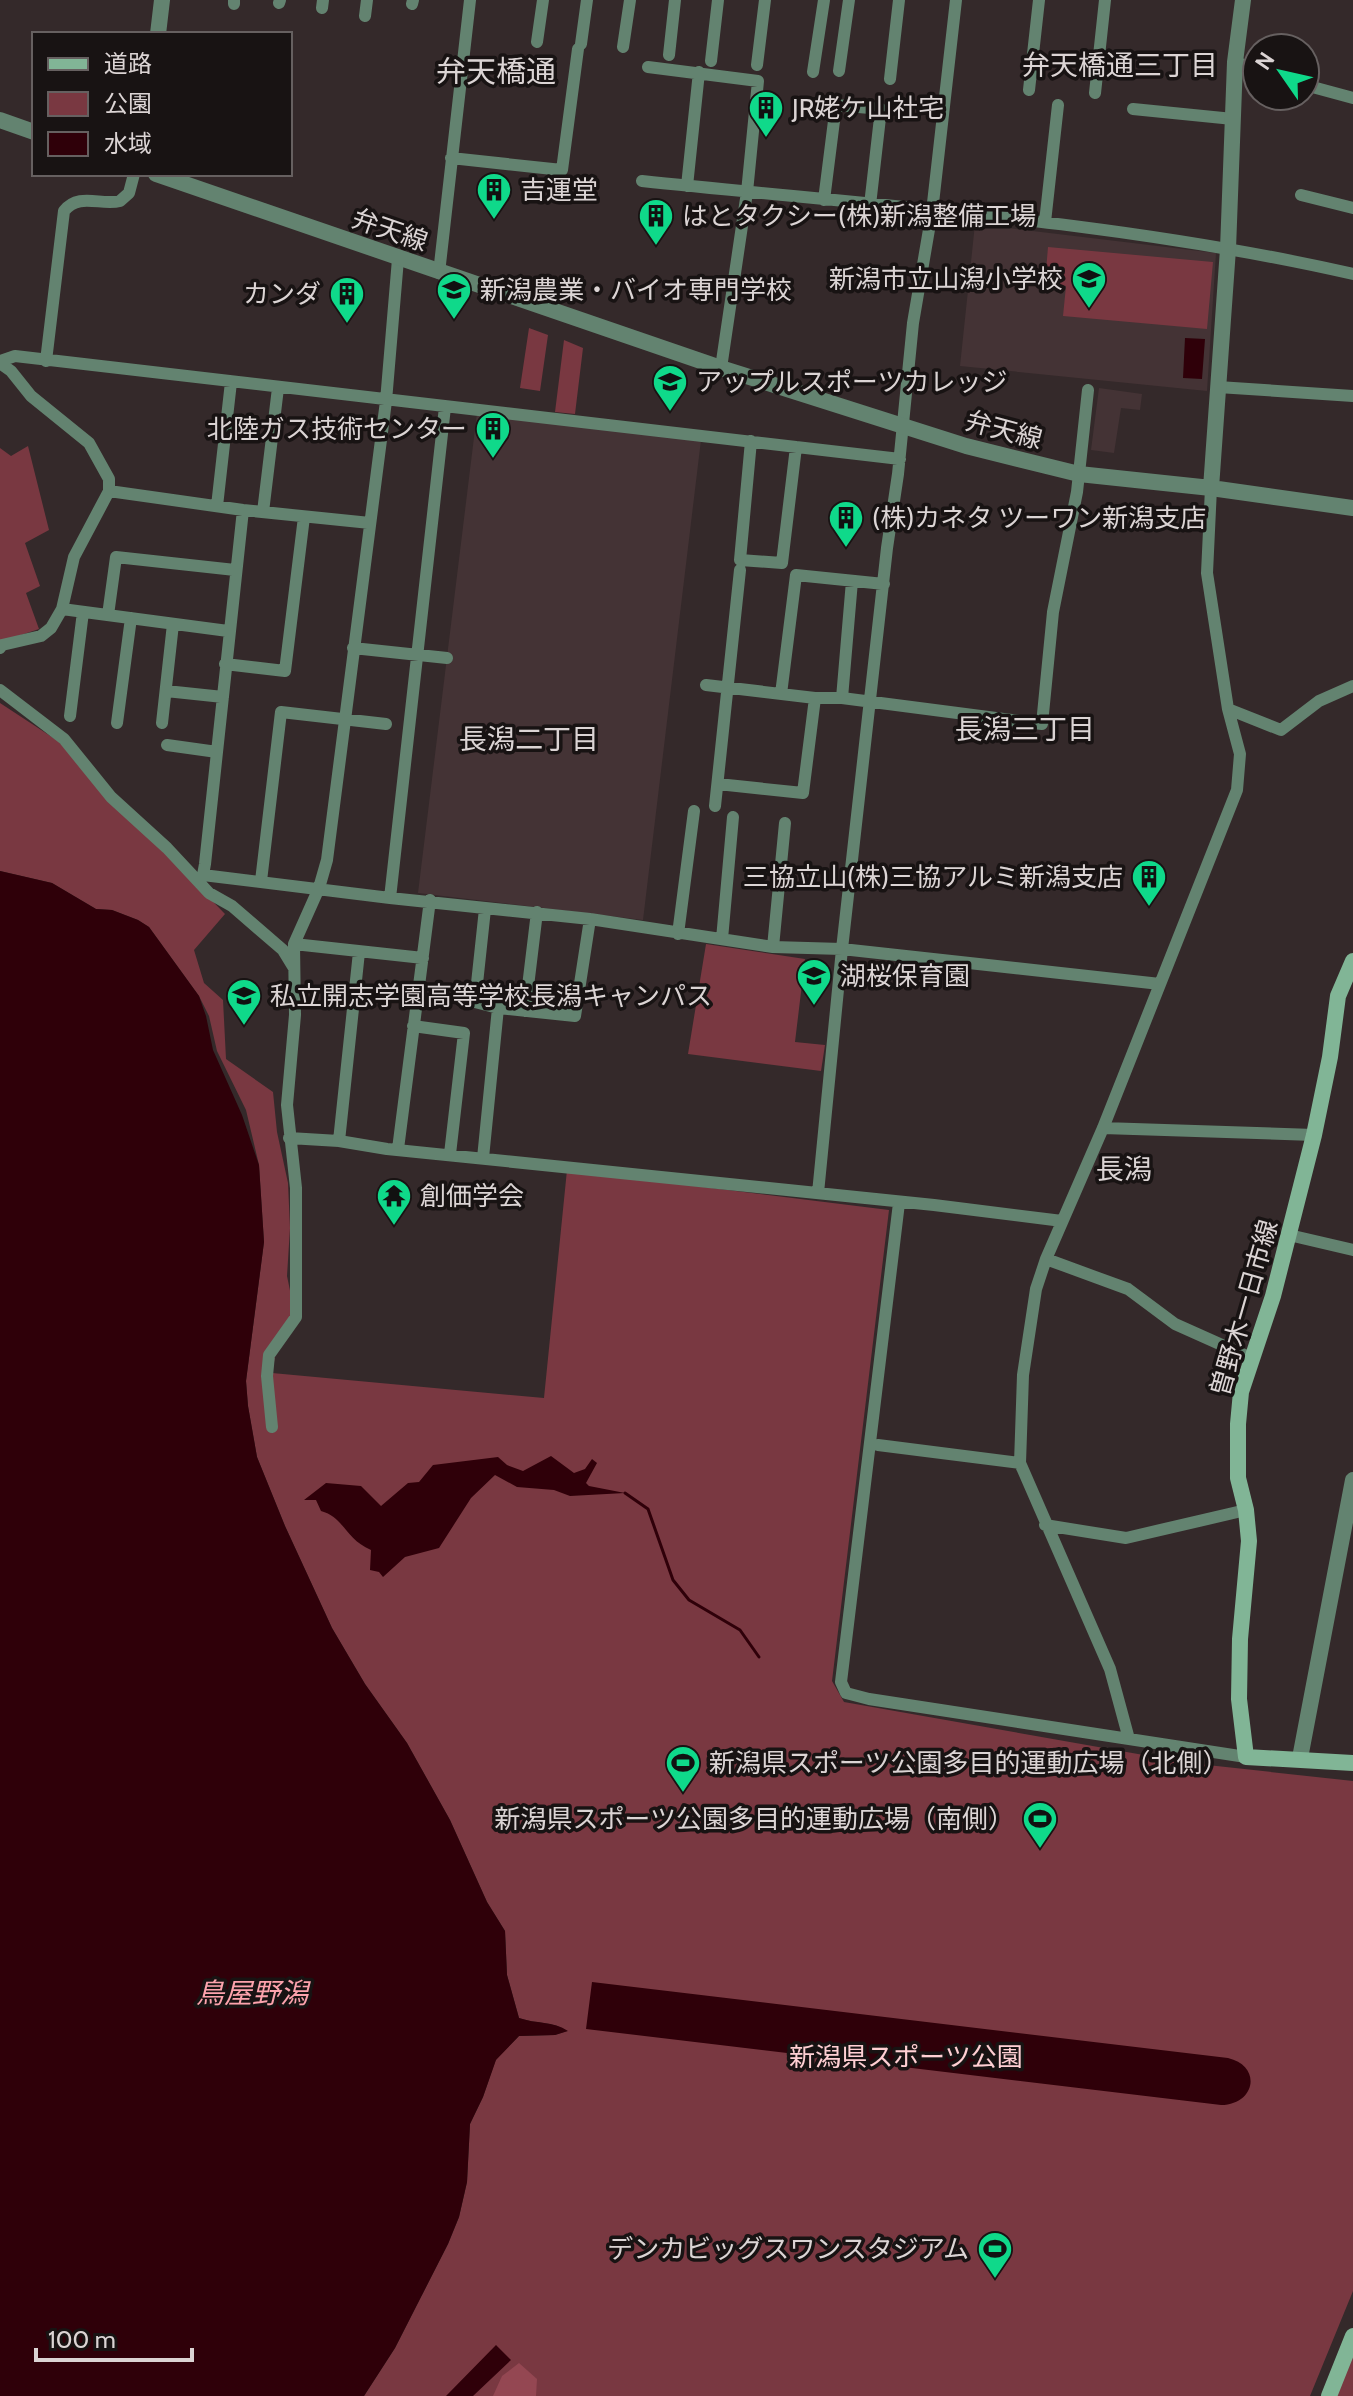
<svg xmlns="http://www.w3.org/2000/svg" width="1353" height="2396" font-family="Cabin,'Noto Sans JP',sans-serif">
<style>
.built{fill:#443335}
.green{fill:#793841}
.forest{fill:#944752}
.water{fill:#2f0009}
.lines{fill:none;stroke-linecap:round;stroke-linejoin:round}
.stream{stroke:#2f0009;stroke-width:3}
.minor{stroke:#638370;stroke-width:12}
.tertiary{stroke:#638370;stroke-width:16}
.secondary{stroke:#81b596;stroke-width:16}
.labels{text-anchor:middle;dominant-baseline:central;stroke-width:7;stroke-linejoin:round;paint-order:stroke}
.poi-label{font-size:26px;fill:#dbd4d4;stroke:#181313;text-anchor:start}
.street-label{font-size:26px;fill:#dbd4d4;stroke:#181313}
.park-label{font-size:26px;fill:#ffcfd3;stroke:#181313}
.neighbourhood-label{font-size:28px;fill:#dbd4d4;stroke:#181313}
.water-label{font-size:28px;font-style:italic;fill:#fda3ad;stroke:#181313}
.quarter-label{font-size:30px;fill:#dbd4d4;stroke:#181313}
</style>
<rect width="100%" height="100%" fill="#34292a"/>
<!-- built -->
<path class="built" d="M 975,224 L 1216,253 L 1207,391 L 960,366 Z
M 1099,388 L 1142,394 L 1140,410 L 1121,408 L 1114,453 L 1091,450 Z
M 477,413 L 701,440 L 643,920 L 418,893 Z"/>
<!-- green -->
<path class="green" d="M 1048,247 L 1213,262 L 1207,329 L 1063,316 L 1066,286 L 1045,283 Z
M 529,328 L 548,335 L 540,391 L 520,388 Z
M 564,340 L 583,348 L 575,414 L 555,412 Z
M 28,446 L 49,530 L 25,543 L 40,586 L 26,593 L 39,629 L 0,642 L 0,448 L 11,456 Z
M 0,703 L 58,741 L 225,914 L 194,950 L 204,983 L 223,1000 L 226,1059 L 273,1092 L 277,1132 L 288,1183 L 290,1228 L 287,1276 L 294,1310 L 279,1335 L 272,1373 L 544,1398 L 567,1170 L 889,1210 L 832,1681 L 844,1702 L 1189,1763 L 1353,1781 L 1353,2291 L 1310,2396 L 364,2396 L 395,2348 L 448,2244 L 459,2217 L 467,2182 L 470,2124 L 483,2097 L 496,2059 L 519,2036 L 555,2035 L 567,2031 C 553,2021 535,2024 519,2018 L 507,1975 L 505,1931 L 487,1902 L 450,1820 L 407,1743 L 365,1684 L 332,1628 L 285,1526 L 257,1457 L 248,1406 L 246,1381 L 264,1242 L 259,1165 L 246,1110 L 217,1051 L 209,1016 L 199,996 L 149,927 L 138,920 L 112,910 L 96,909 L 52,883 L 0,871 Z
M 706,944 L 805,959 L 795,1042 L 825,1045 L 821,1071 L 688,1054 Z
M 1353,2348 L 1353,2396 L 1334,2396 Z"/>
<!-- forest -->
<path class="forest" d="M 519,2363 L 537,2379 L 536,2396 L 493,2396 L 502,2376 Z"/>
<!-- water -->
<path class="water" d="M 1185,338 L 1205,339 L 1202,379 L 1183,378 Z
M 0,871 L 52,883 L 96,909 L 112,910 L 138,920 L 149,927 L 199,996 L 206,1016 L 213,1050 L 242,1115 L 259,1165 L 264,1242 L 246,1381 L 248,1406 L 257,1457 L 285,1526 L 332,1628 L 365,1684 L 407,1743 L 450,1820 L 487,1902 L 505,1931 L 507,1975 L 519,2018 C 536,2024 553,2021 568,2031 L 555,2035 L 519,2036 L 496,2060 L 483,2097 L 470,2124 L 467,2182 L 459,2217 L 448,2244 L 395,2348 L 364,2396 L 0,2396 Z
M 551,1456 L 574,1473 L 585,1469 L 592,1459 L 597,1463 L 586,1483 L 589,1486 L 625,1493 L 570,1496 L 554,1490 L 517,1487 L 495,1475 L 471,1498 L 439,1548 L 405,1557 L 383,1577 L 379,1572 L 370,1570 L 371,1550 C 345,1539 344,1517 321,1511 L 316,1500 L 304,1500 L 326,1483 L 361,1486 L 381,1506 L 408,1483 L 419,1482 L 433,1465 L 498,1457 L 507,1465 L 523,1471 Z
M 592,1982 L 1228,2058 C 1262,2066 1256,2104 1221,2105 L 586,2029 Z
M 496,2345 L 511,2360 L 473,2396 L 446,2396 Z"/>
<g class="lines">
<!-- stream -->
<path class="stream" d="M 625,1493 L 648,1509 L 673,1580 L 689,1600 L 740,1630 L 759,1657"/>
<!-- minor -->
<path class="minor" d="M 279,3 L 280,0
M 234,4 L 234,0
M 412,4 L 413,0
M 322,8 L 323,0
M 365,16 L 367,0
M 537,42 L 543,0
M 581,44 L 587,0
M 623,47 L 630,0
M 669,55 L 675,0
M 711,61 L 718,0
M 1235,62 L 1257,70
M 757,65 L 765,0
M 648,67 L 758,81 L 747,192 L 721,368
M 839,71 L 849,0
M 813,72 L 824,0
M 890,79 L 899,0
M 1305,85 L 1353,98
M 1029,90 L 1039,0
M 1095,93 L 1105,0
M 1133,109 L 1233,119
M 451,158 L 562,170 L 578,49
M 642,181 C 879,206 1121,221 1353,274
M 687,186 L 699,72
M 1301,195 L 1353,208
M 824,200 L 836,105 L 881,109 L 870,205
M 1045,222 L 1058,105
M 439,273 L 470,0
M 0,361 L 15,356 L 900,459
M 46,361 L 64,211 C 79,192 101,206 120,201 L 129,193 L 134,174
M 0,363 L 11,371 L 31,396 L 89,443 L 109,479 L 109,491 L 74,557 L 62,609 L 51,628 L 41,636 L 2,645 L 0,648
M 1218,387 L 1353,396
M 751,441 L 740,560 L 782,563 L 796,447
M 1211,488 L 1207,573 L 1228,709 L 1281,730 L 1319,701 L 1353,686
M 109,491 L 243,510 L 370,523
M 217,506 L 231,382
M 263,512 L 278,388
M 62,609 L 228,631
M 108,615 L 116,557 L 235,570
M 353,648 L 447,658
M 225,664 L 285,671 L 304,517
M 706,685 L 815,698 L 842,698 L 1042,724 L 1053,612 L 1077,492 L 1088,390
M 0,690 L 64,739 L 111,797 L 167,848 L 209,893 L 232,906 L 283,950 L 294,968
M 166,691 L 223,697
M 781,694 L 796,575 L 884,584
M 842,698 L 852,581
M 70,716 L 83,612
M 117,723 L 131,618
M 162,723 L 173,624
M 167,745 L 217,752
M 718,784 L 803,793 L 815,698
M 715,806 L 740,570
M 203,875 L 390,898 L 590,919 L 773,947 L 842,949 L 1160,984
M 200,878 L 203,875 L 205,864 L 243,510
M 261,881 L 281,712 L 386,724
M 390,898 L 445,407
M 485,909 L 475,1002 L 498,1008 L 575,1016 L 590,919
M 678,934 L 694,811
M 722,939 L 733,817
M 294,944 L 423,958
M 773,947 L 785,823
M 525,1011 L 537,912
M 413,1026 L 464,1033 L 450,1154
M 1103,1128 L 1314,1135
M 289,1138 L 339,1141 L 387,1149 L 934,1205 L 1062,1221
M 339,1141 L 359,952
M 398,1149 L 430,900
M 483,1158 L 498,1008
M 818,1193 L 842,949 L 887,548 L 898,474 L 913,323 L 932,212 L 956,0
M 899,1203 L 841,1682 L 846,1693 L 869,1699 L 1246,1757
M 1289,1235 L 1353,1250
M 1046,1259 L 1128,1289 L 1175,1324 L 1251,1358
M 272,1427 L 267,1376 L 269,1355 L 296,1317 L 296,1188 L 287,1105 L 295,1015 L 294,944 L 319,888 L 327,860 L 386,401 L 398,259
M 878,1445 L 1020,1463
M 1045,1525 L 1126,1538 L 1246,1510
M 1129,1739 L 1110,1669 L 1020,1463 L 1023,1375 L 1036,1289 L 1046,1259 L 1103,1128 L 1237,790 L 1240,754 L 1228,709"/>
<!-- tertiary -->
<path class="tertiary" d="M 158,34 L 162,0
M 0,120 L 34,132
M 156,174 L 721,368 L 966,446 L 1079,474 L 1211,488 L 1353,508
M 1211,488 L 1228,249 L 1235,62 L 1243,0
M 1300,1758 L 1353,1480"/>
<!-- secondary -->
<path class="secondary" d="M 1353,961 L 1338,996 L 1330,1057 L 1314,1135 L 1273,1296 L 1241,1392 L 1238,1424 L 1238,1478 L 1246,1510 L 1249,1541 L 1240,1639 L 1239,1699 L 1246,1757 L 1353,1763
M 1329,2396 L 1353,2336"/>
</g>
<!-- icons -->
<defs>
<symbol id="building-pin" viewBox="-11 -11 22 30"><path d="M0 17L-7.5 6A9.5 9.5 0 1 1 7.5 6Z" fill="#0fd98a" stroke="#181313"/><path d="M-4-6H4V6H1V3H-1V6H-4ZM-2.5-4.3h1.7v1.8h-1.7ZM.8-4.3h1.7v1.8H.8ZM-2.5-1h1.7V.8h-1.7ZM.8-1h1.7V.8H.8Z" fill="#111"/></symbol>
<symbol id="school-pin" viewBox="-11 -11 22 30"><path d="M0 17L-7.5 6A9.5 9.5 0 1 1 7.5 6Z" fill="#0fd98a" stroke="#181313"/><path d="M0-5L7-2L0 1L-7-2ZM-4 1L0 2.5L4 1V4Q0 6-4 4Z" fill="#111"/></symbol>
<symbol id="university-pin" viewBox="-11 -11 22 30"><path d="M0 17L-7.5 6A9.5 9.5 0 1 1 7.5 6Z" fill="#0fd98a" stroke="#181313"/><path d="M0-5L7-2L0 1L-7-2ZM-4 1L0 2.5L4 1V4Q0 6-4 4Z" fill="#111"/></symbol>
<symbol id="temple-pin" viewBox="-11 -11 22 30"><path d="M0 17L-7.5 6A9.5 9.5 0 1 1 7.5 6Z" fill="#0fd98a" stroke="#181313"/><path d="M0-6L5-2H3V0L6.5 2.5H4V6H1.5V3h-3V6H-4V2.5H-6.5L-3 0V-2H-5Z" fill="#111"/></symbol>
<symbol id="stadium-pin" viewBox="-11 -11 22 30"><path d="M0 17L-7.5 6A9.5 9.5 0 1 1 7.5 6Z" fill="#0fd98a" stroke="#181313"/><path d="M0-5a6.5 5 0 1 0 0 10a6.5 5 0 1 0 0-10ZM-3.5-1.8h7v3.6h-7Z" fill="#111"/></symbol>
</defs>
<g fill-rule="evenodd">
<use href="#building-pin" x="746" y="88" width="40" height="54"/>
<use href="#building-pin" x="474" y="170" width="40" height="54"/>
<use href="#building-pin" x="636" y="196" width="40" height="54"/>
<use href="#school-pin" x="1069" y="259" width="40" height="54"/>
<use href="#university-pin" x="434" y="270" width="40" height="54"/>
<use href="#building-pin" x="327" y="274" width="40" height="54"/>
<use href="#university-pin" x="650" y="362" width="40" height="54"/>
<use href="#building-pin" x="473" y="409" width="40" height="54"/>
<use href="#building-pin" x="826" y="498" width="40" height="54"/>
<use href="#building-pin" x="1129" y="857" width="40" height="54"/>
<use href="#school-pin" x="794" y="956" width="40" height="54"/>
<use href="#school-pin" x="224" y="976" width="40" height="54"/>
<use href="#temple-pin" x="374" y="1176" width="40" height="54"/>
<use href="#stadium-pin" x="663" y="1743" width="40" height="54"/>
<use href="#stadium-pin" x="1020" y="1799" width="40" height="54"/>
<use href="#stadium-pin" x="975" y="2229" width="40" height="54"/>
</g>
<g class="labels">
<!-- poi labels -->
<g class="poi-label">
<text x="792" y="108">JR姥ケ山社宅</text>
<text x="520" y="190">吉運堂</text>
<text x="682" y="216">はとタクシー(株)新潟整備工場</text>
<text x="1063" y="279" text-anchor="end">新潟市立山潟小学校</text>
<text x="480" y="290">新潟農業・バイオ専門学校</text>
<text x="321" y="294" text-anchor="end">カンダ</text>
<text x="696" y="382">アップルスポーツカレッジ</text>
<text x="467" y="429" text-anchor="end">北陸ガス技術センター</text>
<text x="872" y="518">(株)カネタ ツーワン新潟支店</text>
<text x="1123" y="877" text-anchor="end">三協立山(株)三協アルミ新潟支店</text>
<text x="840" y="976">湖桜保育園</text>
<text x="270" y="996">私立開志学園高等学校長潟キャンパス</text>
<text x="420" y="1196">創価学会</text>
<text x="709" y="1763">新潟県スポーツ公園多目的運動広場（北側）</text>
<text x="1014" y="1819" text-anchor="end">新潟県スポーツ公園多目的運動広場（南側）</text>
<text x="969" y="2249" text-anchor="end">デンカビッグスワンスタジアム</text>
</g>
<!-- street labels -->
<g class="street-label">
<text transform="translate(390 230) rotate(19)">弁天線</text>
<text transform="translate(1004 430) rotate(15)">弁天線</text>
<text transform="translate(1244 1308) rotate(-74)">曽野木一日市線</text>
</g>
<!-- park labels -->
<g class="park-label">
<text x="906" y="2057">新潟県スポーツ公園</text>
</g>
<!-- neighbourhood labels -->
<g class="neighbourhood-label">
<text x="1120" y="65">弁天橋通三丁目</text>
<text x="1025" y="729">長潟三丁目</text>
<text x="529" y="739">長潟二丁目</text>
<text x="1124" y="1169">長潟</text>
</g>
<!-- water labels -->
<g class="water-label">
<text x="252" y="1993">鳥屋野潟</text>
</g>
<!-- quarter labels -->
<g class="quarter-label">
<text x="496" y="71">弁天橋通</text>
</g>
</g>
<!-- legend -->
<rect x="32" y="32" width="260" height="144" fill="#181313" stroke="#666060" stroke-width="2"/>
<rect x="48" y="58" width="40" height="12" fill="#81b596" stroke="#666060" stroke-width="2"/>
<text x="104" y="72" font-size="24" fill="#dbd4d4">道路</text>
<rect x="48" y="92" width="40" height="24" fill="#793841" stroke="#666060" stroke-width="2"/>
<text x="104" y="112" font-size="24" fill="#dbd4d4">公園</text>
<rect x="48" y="132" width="40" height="24" fill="#2f0009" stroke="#666060" stroke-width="2"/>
<text x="104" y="152" font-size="24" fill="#dbd4d4">水域</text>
<!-- north arrow -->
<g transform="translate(1281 72) rotate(304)"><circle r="38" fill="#181313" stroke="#666060" stroke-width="2"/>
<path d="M0-6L14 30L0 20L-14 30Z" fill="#0fd98a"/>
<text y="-12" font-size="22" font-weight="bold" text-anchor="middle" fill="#dbd4d4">N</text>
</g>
<!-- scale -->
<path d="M36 2348v12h156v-12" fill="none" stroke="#dbd4d4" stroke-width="4"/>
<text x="48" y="2348" font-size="24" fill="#dbd4d4" stroke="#181313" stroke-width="6" paint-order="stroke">100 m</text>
</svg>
